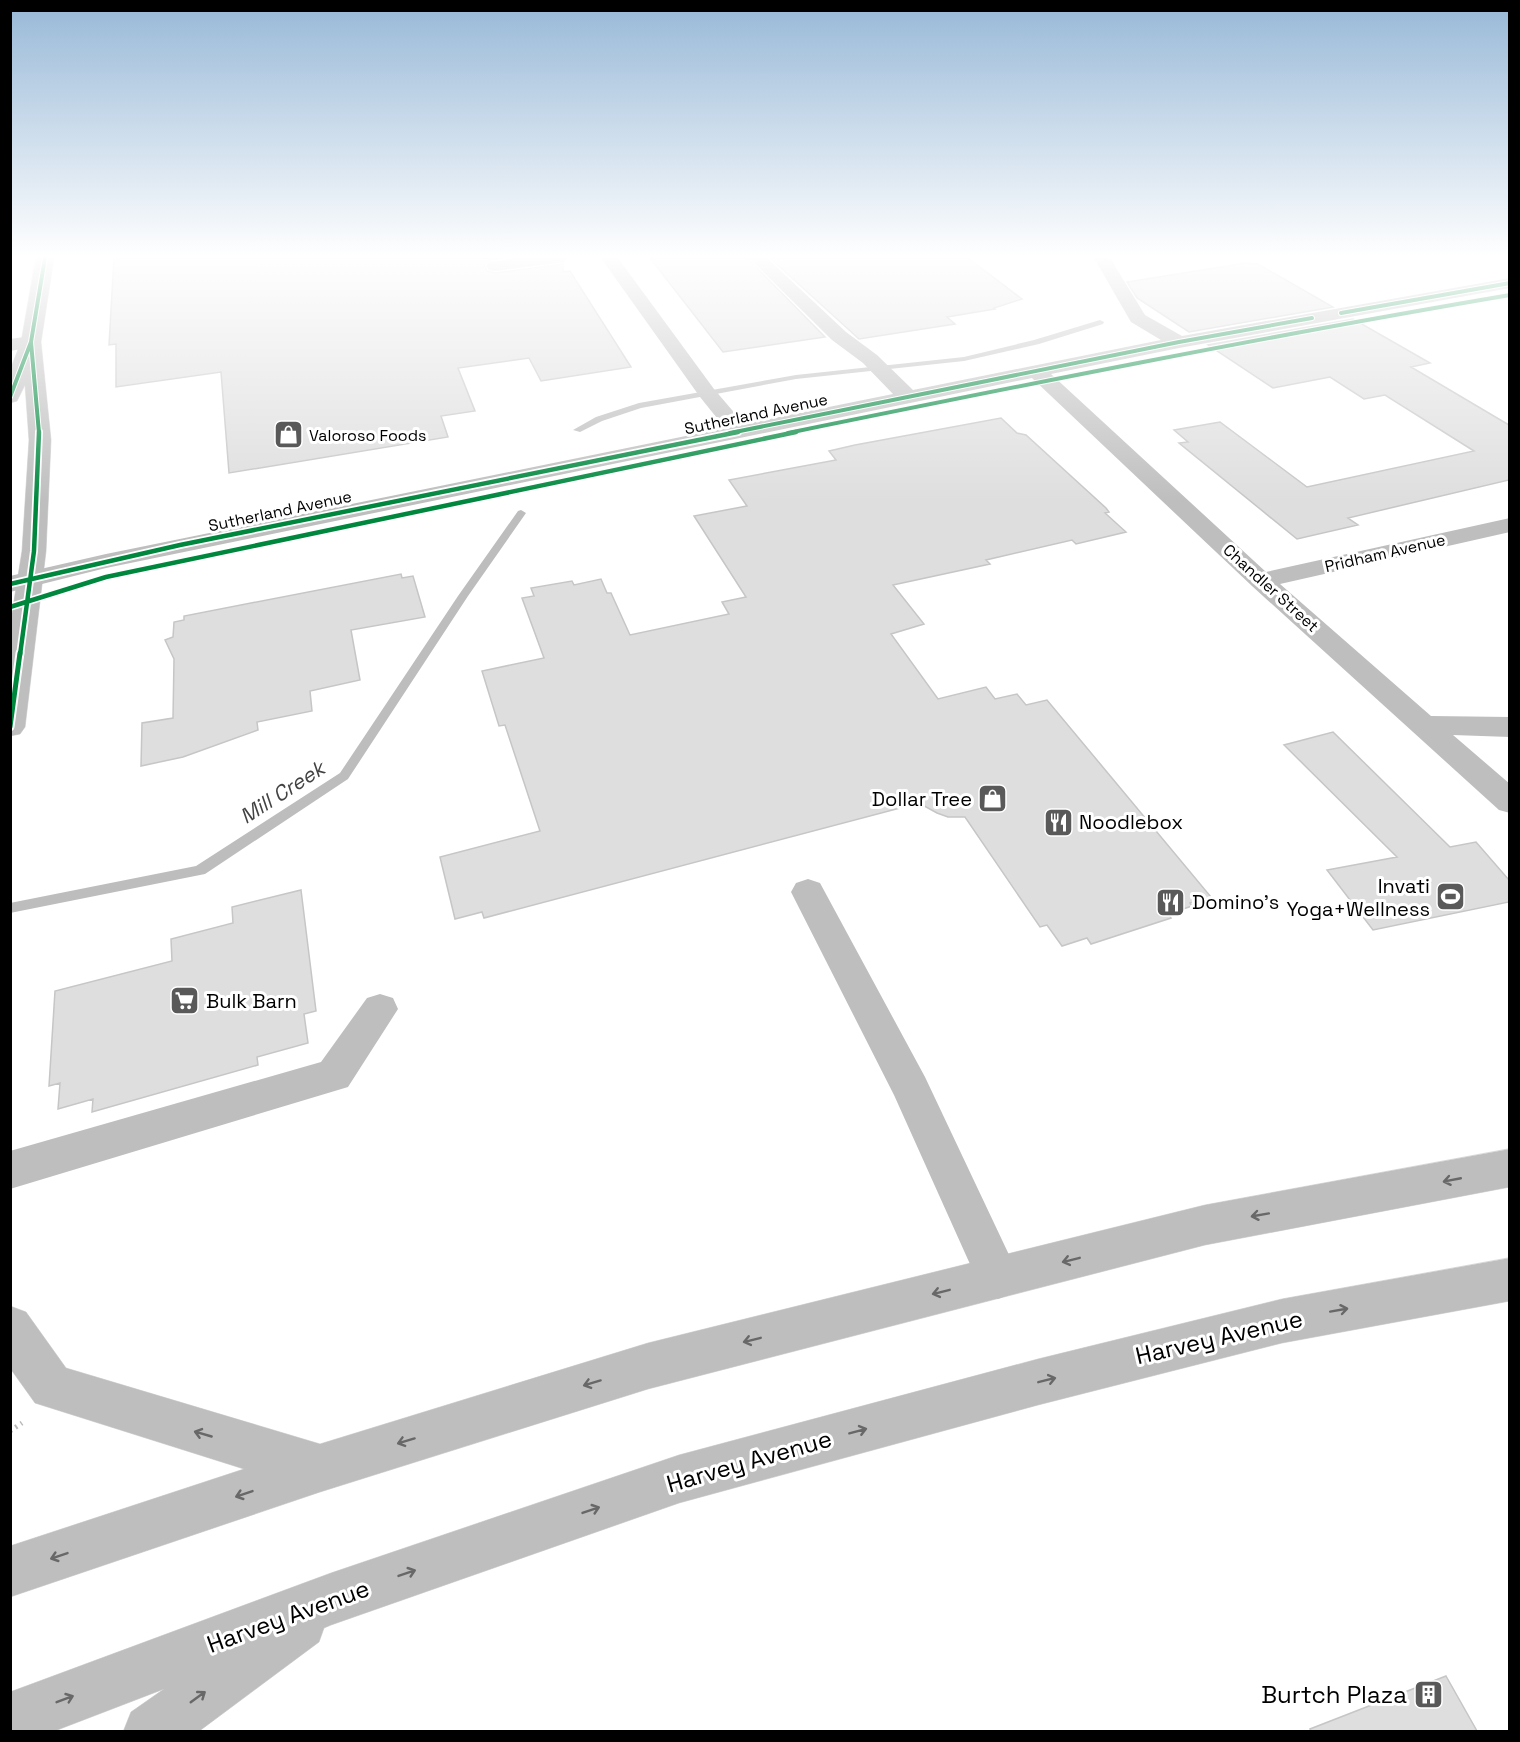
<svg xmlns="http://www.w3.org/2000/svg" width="1520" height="1742" font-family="'Space Grotesk',sans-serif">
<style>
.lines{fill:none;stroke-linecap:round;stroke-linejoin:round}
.stream{fill:#bdbdbd;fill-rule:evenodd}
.building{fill:#dedede;stroke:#c6c6c6;stroke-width:1.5}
.major-casing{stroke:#dbdbdb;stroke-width:1}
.highway-casing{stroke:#dbdbdb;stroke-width:1}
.path{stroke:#b9b9b9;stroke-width:5;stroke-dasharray:2 4.5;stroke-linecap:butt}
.minor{fill:#bebebe;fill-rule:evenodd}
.major{fill:#bebebe;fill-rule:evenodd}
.highway{fill:#bebebe;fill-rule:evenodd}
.cycleway-far2-casing{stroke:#fff;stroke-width:6}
.cycleway-far1-casing{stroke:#fff;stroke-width:8}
.cycleway-casing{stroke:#fff;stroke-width:9}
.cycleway-far2{stroke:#00873e;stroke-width:4}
.cycleway-far1{stroke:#00873e;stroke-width:4.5}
.cycleway{stroke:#00873e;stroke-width:5}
.oneway{stroke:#686868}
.labels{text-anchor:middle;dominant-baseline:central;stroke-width:6;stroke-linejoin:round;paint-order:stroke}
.far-street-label{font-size:16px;fill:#000;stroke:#fff}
.far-poi-label{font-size:16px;fill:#000;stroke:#fff;text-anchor:start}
.poi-label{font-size:20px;fill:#000;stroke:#fff;text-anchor:start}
.water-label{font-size:21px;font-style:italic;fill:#424242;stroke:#fff}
.near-street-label{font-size:24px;fill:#000;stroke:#fff}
.near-poi-label{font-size:24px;fill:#000;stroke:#fff;text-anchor:end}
</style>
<rect width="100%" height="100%" fill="#fff"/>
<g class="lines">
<!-- stream -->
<path class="stream" d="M 1100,320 L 1104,322 L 1103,324 L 1039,344 L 964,361 L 796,379 L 641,408 L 602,421 L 580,432 L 573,430 L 596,417 L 639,403 L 796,375 L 964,357 L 1034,340 Z
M 521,510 L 526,513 L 468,596 L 348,779 L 205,874 L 10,913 L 10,903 L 196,866 L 340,773 L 458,596 L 518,511 Z"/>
</g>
<!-- building -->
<path class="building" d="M 114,258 L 503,258 L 489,260 L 484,265 L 487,271 L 495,273 L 563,264 L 563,272 L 570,271 L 631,367 L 541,381 L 529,358 L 458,368 L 475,411 L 441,416 L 448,437 L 229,473 L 221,372 L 116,387 L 116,344 L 109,345 Z
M 650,258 L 747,258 L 825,337 L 723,352 Z
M 770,258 L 968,258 L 1022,299 L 994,308 L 995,309 L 947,317 L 955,324 L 859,339 Z
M 1246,263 L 1258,264 L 1333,307 L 1189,332 L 1137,298 L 1127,282 Z
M 1353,319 L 1430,363 L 1411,367 L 1509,425 L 1509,480 L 1348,518 L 1358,525 L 1297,539 L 1179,443 L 1188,442 L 1174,430 L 1220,422 L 1307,487 L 1474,451 L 1385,395 L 1364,399 L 1330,377 L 1273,388 L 1208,345 Z
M 1001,418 L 1017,433 L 1026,435 L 1106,508 L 1109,512 L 1105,513 L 1126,532 L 1076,544 L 1072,540 L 986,560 L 990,564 L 893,585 L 924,624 L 891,634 L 938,699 L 986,687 L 995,699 L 1017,694 L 1026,705 L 1047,700 L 1211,897 L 1190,903 L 1192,906 L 1168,914 L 1171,918 L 1091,944 L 1087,938 L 1062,946 L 1047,925 L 1040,927 L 965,817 L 948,817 L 937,813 L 919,803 L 484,918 L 482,912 L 455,919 L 440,857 L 540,831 L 505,725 L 499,726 L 482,671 L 544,658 L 522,598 L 534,596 L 531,588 L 572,581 L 574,585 L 601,579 L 607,593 L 611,593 L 630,635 L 729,614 L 722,602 L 746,597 L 694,516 L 747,506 L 729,480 L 836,460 L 829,451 L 855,445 Z
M 401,574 L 402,578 L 413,576 L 425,617 L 351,630 L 360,680 L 310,691 L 312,711 L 257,722 L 258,730 L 183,757 L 141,766 L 142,723 L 173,718 L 174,659 L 165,640 L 173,637 L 174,622 L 184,620 L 184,616 Z
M 1333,732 L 1450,847 L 1476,842 L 1509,880 L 1509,902 L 1373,930 L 1327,870 L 1397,857 L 1284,745 Z
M 301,890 L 316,1011 L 304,1014 L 308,1043 L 257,1057 L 258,1065 L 92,1112 L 93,1099 L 58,1109 L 60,1083 L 49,1086 L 55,991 L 172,961 L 171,939 L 233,923 L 232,907 Z
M 1446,1676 L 1477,1731 L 1311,1731 L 1310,1729 Z"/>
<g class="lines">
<defs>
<path id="major" d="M 36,258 L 54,258 L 41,342 L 51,440 L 46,551 L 25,727 L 20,734 L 10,736 L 10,626 L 22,551 L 29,440 L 25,385 L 17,401 L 10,403 L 10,370 L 21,342 Z"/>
<path id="highway" d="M 1510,1149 L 1510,1187 L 1205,1245 L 648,1389 L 320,1492 L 10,1597 L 10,1546 L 244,1469 L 35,1403 L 10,1368 L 10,1306 L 26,1312 L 66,1368 L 320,1444 L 648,1343 L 1205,1205 Z
M 1510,1258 L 1510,1301 L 1282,1343 L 1038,1405 L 679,1503 L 331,1625 L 324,1628 L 319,1642 L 198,1732 L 123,1732 L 131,1712 L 164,1689 L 52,1732 L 10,1732 L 10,1692 L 331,1573 L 679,1455 L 1038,1359 L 1282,1299 Z"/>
</defs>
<!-- major casing -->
<use href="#major" class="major-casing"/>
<!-- highway casing -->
<use href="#highway" class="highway-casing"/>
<!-- path -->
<path class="path" d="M 10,1431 L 22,1423"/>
<!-- minor -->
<path class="minor" d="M 519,258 L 567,258 L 564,262 L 558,263 L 495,271 L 489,270 L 486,266 L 489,262 Z
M 601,258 L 618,258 L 714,389 L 744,424 L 893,394 L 863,363 L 832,340 L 749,258 L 767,258 L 846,332 L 877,355 L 913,390 L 1161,340 L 1131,322 L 1094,258 L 1110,258 L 1145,315 L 1182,336 L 1510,278 L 1510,288 L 1179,348 L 1051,374 L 1266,572 L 1510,518 L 1510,532 L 1280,584 L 1431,716 L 1510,717 L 1510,737 L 1453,735 L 1510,784 L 1510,813 L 1499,810 L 1252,586 L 1032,378 L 106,568 L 10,592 L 10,576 L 106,554 L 725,428 L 700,397 Z
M 31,336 L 38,338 L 41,342 L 38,346 L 10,351 L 10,339 Z
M 808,879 L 820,883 L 925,1077 L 1020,1278 L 1013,1293 L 998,1299 L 983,1293 L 894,1095 L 791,892 L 796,883 Z
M 380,994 L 393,998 L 398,1009 L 348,1087 L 10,1189 L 10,1151 L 321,1062 L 367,998 Z"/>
<!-- major -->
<use href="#major" class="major"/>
<!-- highway -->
<use href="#highway" class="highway"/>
<defs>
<path id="cycleway-far2" d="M 1341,313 L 1510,283
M 31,342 L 39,433
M 10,397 L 31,342 L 45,258
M 730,433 L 1179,342 L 1312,318
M 788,433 C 1028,384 1268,336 1510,295"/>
<path id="cycleway-far1" d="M 10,584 L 180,545 L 738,432
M 10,607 L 106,577 L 796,432
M 20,655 L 34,551 L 39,432"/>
<path id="cycleway" d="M 10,727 L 20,653"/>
</defs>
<!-- cycleway-far2 casing -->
<use href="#cycleway-far2" class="cycleway-far2-casing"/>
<!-- cycleway-far1 casing -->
<use href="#cycleway-far1" class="cycleway-far1-casing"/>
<!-- cycleway casing -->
<use href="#cycleway" class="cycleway-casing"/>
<!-- cycleway-far2 -->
<use href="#cycleway-far2" class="cycleway-far2"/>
<!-- cycleway-far1 -->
<use href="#cycleway-far1" class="cycleway-far1"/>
<!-- cycleway -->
<use href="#cycleway" class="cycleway"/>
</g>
<!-- one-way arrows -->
<defs><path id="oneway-shaft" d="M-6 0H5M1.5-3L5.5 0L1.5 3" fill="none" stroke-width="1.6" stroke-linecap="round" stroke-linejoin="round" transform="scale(1.5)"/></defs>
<g class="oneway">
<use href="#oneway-shaft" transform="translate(1452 1180) rotate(169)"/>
<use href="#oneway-shaft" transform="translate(1260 1215) rotate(170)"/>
<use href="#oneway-shaft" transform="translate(1071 1260) rotate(166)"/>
<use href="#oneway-shaft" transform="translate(941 1292) rotate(166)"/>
<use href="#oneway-shaft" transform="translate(1339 1310) rotate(-10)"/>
<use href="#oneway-shaft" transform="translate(752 1340) rotate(166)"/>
<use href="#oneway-shaft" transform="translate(1047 1380) rotate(-14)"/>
<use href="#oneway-shaft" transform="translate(592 1383) rotate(163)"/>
<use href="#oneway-shaft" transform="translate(858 1431) rotate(-15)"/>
<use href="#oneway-shaft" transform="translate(203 1434) rotate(-164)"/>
<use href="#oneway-shaft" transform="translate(406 1441) rotate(163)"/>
<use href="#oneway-shaft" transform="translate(244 1494) rotate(161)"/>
<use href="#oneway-shaft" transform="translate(591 1510) rotate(-19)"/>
<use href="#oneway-shaft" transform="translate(59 1556) rotate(161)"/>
<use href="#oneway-shaft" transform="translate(407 1573) rotate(-19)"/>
<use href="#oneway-shaft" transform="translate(198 1697) rotate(-36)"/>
<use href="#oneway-shaft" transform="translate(65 1699) rotate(-21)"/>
</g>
<!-- sky -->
<linearGradient id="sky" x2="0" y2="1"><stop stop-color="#97b8d7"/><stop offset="0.51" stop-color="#fff"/><stop offset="1" stop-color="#fff" stop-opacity="0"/></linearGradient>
<rect width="1520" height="502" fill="url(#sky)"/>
<!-- icons -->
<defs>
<symbol id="shop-square" viewBox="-11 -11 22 22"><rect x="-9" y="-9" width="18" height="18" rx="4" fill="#595959" stroke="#fff"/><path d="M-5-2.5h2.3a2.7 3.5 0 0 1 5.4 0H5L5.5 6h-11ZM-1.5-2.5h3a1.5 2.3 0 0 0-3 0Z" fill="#fff"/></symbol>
<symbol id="restaurant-square" viewBox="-11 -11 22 22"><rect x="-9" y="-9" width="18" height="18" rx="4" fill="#595959" stroke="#fff"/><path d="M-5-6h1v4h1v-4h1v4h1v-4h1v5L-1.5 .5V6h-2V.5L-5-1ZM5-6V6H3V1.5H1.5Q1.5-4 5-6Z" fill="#fff"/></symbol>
<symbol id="stadium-square" viewBox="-11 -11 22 22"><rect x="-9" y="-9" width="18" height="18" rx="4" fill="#595959" stroke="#fff"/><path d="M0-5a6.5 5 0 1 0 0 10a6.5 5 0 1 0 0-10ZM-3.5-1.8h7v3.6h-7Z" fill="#fff"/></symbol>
<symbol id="supermarket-square" viewBox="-11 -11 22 22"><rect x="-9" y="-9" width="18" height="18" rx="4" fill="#595959" stroke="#fff"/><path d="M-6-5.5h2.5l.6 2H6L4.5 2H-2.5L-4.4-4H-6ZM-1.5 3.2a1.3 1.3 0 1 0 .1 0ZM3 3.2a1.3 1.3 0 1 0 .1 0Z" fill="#fff"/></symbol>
<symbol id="building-square" viewBox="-11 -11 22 22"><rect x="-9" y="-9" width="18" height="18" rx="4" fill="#595959" stroke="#fff"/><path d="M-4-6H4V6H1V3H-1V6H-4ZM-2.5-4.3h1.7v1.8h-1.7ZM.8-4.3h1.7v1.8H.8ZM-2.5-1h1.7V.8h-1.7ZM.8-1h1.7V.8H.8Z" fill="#fff"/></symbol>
</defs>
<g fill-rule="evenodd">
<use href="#shop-square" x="272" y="418" width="33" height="33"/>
<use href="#shop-square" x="976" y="782" width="33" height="33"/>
<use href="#restaurant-square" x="1042" y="806" width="33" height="33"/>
<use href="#stadium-square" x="1434" y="880" width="33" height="33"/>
<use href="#restaurant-square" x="1154" y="886" width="33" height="33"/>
<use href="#supermarket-square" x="168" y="984" width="33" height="33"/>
<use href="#building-square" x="1412" y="1678" width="33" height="33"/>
</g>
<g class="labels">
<!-- far-street labels -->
<g class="far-street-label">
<text transform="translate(756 414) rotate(-12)">Sutherland Avenue</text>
<text transform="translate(280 511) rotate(-12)">Sutherland Avenue</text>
<text transform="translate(1385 553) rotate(-13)">Pridham Avenue</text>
<text transform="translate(1271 588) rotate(42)">Chandler Street</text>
</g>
<!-- far-poi labels -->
<g class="far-poi-label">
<text x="309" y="435">Valoroso Foods</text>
</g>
<!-- poi labels -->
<g class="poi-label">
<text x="972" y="799" text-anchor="end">Dollar Tree</text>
<text x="1079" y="822">Noodlebox</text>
<text x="1430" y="886" text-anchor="end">Invati<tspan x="1430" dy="23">Yoga+Wellness</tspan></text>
<text x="1192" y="902">Domino's</text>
<text x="206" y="1001">Bulk Barn</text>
</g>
<!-- water labels -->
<g class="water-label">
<text transform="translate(282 792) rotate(-33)">Mill Creek</text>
</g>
<!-- near-street labels -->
<g class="near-street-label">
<text transform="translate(1219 1337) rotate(-13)">Harvey Avenue</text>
<text transform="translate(749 1461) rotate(-16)">Harvey Avenue</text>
<text transform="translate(288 1616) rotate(-20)">Harvey Avenue</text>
</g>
<!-- near-poi labels -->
<g class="near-poi-label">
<text x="1407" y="1694">Burtch Plaza</text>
</g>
</g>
<!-- border -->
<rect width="1520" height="1742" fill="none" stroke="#000000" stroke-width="24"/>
</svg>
